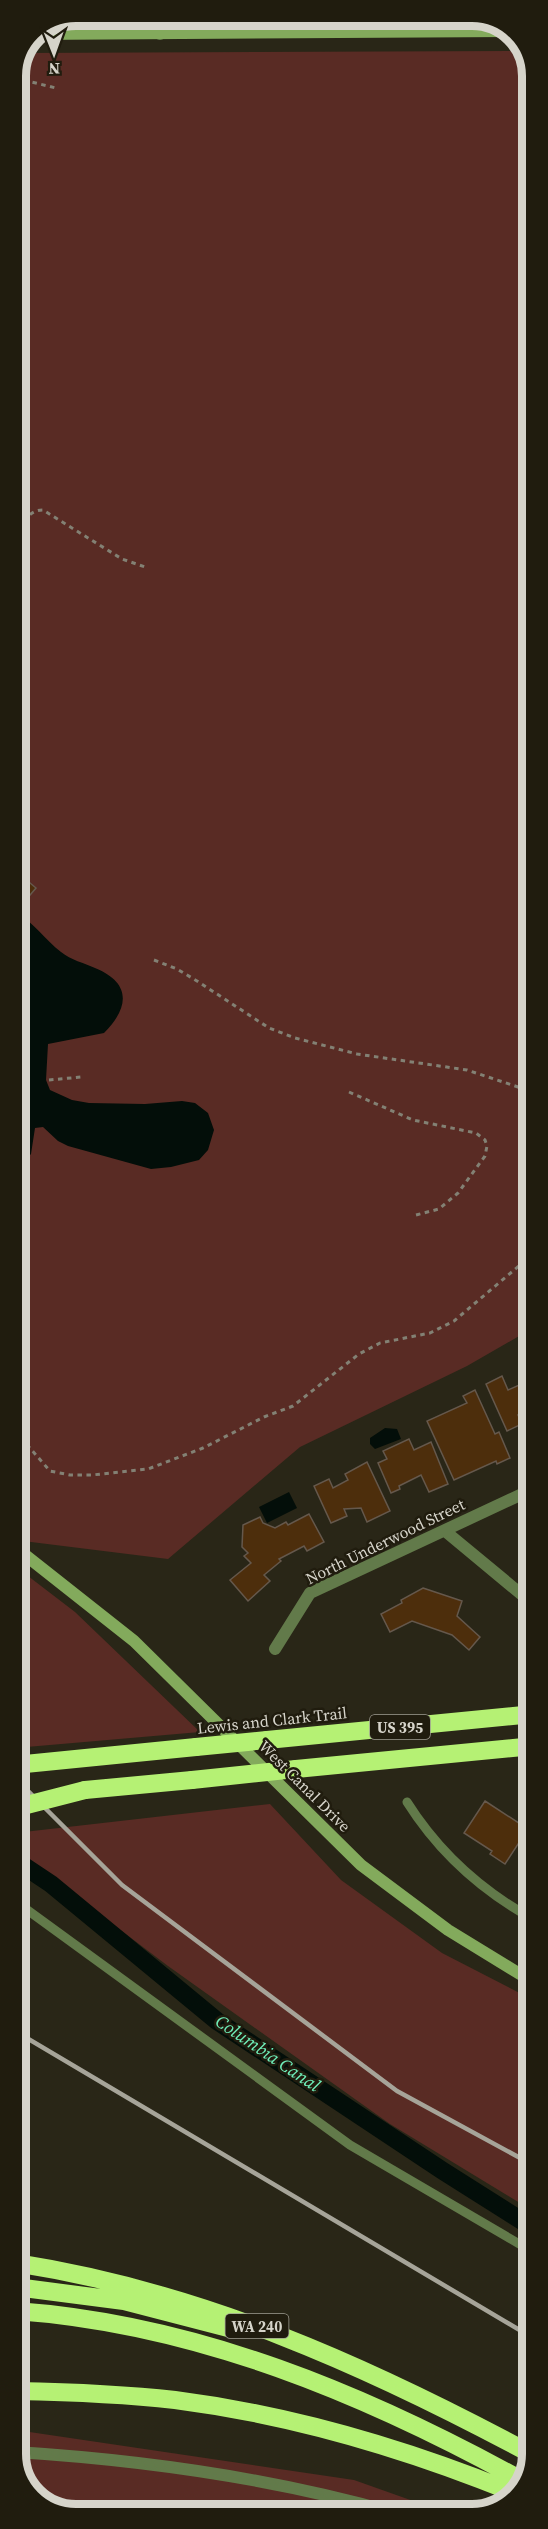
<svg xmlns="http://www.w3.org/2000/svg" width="548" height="2529" font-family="'Source Serif 4',serif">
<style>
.green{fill:#592b24}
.water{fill:#030e09}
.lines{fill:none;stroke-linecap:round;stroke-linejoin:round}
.canal{stroke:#030e09;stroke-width:18}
.building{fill:#4d2e0c;stroke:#65584c;stroke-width:1.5}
.path{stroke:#838174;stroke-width:3;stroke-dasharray:4.5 4.5;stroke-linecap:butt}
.lane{stroke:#627a4a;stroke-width:9}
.street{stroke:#627a4a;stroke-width:12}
.secondary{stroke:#83aa5c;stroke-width:12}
.highway{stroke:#b5f174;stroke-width:18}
.rail{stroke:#a6a499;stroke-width:4.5}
.highway-bridge{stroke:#b5f174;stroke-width:18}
.labels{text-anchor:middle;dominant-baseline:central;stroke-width:5;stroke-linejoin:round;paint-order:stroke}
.shield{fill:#201c0e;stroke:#9f9d92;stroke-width:1.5}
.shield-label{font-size:15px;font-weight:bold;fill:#d6d4ca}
.street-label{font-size:16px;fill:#d6d4ca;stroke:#201c0e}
.water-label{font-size:18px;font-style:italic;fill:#6fefba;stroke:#201c0e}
.rim{fill:none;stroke:#d6d4ca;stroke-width:8}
</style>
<rect width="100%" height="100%" fill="#292617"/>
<!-- green -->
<path class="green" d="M 524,51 L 532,67 L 533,1328 L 467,1366 L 300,1447 L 168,1559 L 15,1540 L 15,75 L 24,53 Z
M 15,1566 L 75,1612 L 200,1732 L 15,1748 Z
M 270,1804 L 341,1880 L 442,1953 L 533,2000 L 533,2211 L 390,2124 L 168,1966 L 15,1850 L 15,1833 Z
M 16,2430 L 354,2480 L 447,2513 L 68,2514 L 33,2497 L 16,2462 Z"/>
<!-- water -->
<path class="water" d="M 15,912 C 34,922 45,940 61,952 C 71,960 84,963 95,968 C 132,983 129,1008 104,1033 L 48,1044 L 46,1080 L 50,1090 L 72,1100 L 89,1103 L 145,1104 L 182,1101 L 195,1103 L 208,1113 L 214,1130 L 208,1150 L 199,1160 L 171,1167 L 151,1169 L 68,1146 L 58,1141 L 43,1127 L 35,1128 L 31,1154 L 15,1171 L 15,1161 L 25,1150 L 28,1142 L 27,1120 L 18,1096 L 15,1039 Z
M 385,1428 L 397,1429 L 401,1439 L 375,1449 L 370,1444 L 370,1438 Z
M 289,1492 L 297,1508 L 267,1523 L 259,1507 Z"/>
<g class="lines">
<!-- canal -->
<path class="canal" d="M 15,1860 L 51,1884 L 217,2021 L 443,2171 L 533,2228"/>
</g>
<!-- building -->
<path class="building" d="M 23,877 L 36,888 L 19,908 L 15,905 L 15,888 Z
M 502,1376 L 508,1390 L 533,1379 L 533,1410 L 518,1415 L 522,1424 L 507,1431 L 486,1384 Z
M 475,1390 L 495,1434 L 499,1432 L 510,1458 L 497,1464 L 496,1461 L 454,1480 L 427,1421 L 467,1403 L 463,1396 Z
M 409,1439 L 414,1450 L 431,1442 L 448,1484 L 429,1492 L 421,1475 L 399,1486 L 400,1489 L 391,1493 L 378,1463 L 387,1459 L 383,1451 Z
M 367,1462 L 390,1511 L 367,1522 L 361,1508 L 344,1509 L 347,1516 L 331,1523 L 314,1486 L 329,1479 L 333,1488 L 348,1480 L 345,1474 Z
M 309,1514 L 324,1542 L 307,1551 L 304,1546 L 279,1559 L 281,1561 L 264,1575 L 270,1581 L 248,1601 L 230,1580 L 251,1563 L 244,1556 L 248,1553 L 242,1547 L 243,1525 L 260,1517 L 263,1523 L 275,1528 L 286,1522 L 288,1525 Z
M 423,1588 L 462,1601 L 457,1616 L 480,1637 L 469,1650 L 452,1635 L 412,1621 L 390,1632 L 381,1614 L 402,1603 L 401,1600 Z
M 485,1801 L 528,1829 L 505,1864 L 490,1854 L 492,1851 L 464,1833 Z
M 533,1833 L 533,1856 L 523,1849 Z"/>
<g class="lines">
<!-- path -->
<path class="path" d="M 15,78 L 56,88
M 15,537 C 23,525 27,510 43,510 L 122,559 L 145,567
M 154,960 L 177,969 L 197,981 L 269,1028 L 295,1038 L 357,1054 L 467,1070 L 533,1092
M 49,1080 L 81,1077
M 349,1092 L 413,1120 L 476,1133 L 485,1140 L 487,1146 L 485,1156 L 458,1193 L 439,1209 L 412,1216
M 15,1224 L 22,1227
M 15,1431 L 50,1471 L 70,1475 L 92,1475 L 148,1469 L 203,1448 L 264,1417 L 293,1406 L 359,1354 L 380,1343 L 430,1333 L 454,1321 L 533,1254"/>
<!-- lane -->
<path class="lane" d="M 291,15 L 291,33
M 407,1802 C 438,1851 482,1891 533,1919
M 15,1901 L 350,2145 L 533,2252"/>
<!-- street -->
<path class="street" d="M 160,15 L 160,34
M 445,1531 L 533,1604
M 275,1649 L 310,1593 L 533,1489
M 16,2452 C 143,2460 272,2478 395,2513"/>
<!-- secondary -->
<path class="secondary" d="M 32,34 L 512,31
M 15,1547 L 134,1641 L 361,1865 L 448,1930 L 533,1982"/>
<!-- highway -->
<path class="highway" d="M 267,1740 L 533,1714
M 15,1765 L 196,1747
M 296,1769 L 533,1746
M 85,1790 L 192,1780
M 16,2263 C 203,2292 367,2366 533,2455
M 16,2287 L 124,2301 L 232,2329
M 16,2311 C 197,2324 365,2394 523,2481
M 16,2391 C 69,2392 122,2394 175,2400 C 292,2415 407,2449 517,2494"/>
<!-- rail -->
<path class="rail" d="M 15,1778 L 122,1885 L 397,2091 L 533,2165
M 15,2031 L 533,2338"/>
<!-- highway-bridge -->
<path class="highway-bridge" d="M 196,1747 L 267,1740
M 192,1780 L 296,1769
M 15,1808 L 85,1790"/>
</g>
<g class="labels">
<!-- shield labels -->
<g class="shield">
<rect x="370" y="1715" width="60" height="24" rx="4.5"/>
<rect x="225.5" y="2314" width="63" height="24" rx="4.5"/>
</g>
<g class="shield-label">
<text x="400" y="1727">US 395</text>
<text x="257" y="2326">WA 240</text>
</g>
<!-- street labels -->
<g class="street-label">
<text transform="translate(385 1541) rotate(-26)">North Underwood Street</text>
<text transform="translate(272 1720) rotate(-6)">Lewis and Clark Trail</text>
<text transform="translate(305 1786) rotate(45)">West Canal Drive</text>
</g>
<!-- water labels -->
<g class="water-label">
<text transform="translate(268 2053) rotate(34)">Columbia Canal</text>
</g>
</g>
<!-- crop -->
<path d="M0 0H548V2529H0ZM76 26H472A50 50 0 0 1 522 76V2454A50 50 0 0 1 472 2504H76A50 50 0 0 1 26 2454V76A50 50 0 0 1 76 26Z" fill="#201c0e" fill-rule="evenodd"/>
<path class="rim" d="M76 26H472A50 50 0 0 1 522 76V2454A50 50 0 0 1 472 2504H76A50 50 0 0 1 26 2454V76A50 50 0 0 1 76 26Z"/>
<!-- north arrow -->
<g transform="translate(54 54) rotate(179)" stroke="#201c0e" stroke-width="4.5" paint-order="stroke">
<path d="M0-4.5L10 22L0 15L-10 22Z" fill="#d6d4ca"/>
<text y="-9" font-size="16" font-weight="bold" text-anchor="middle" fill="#d6d4ca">N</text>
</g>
</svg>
